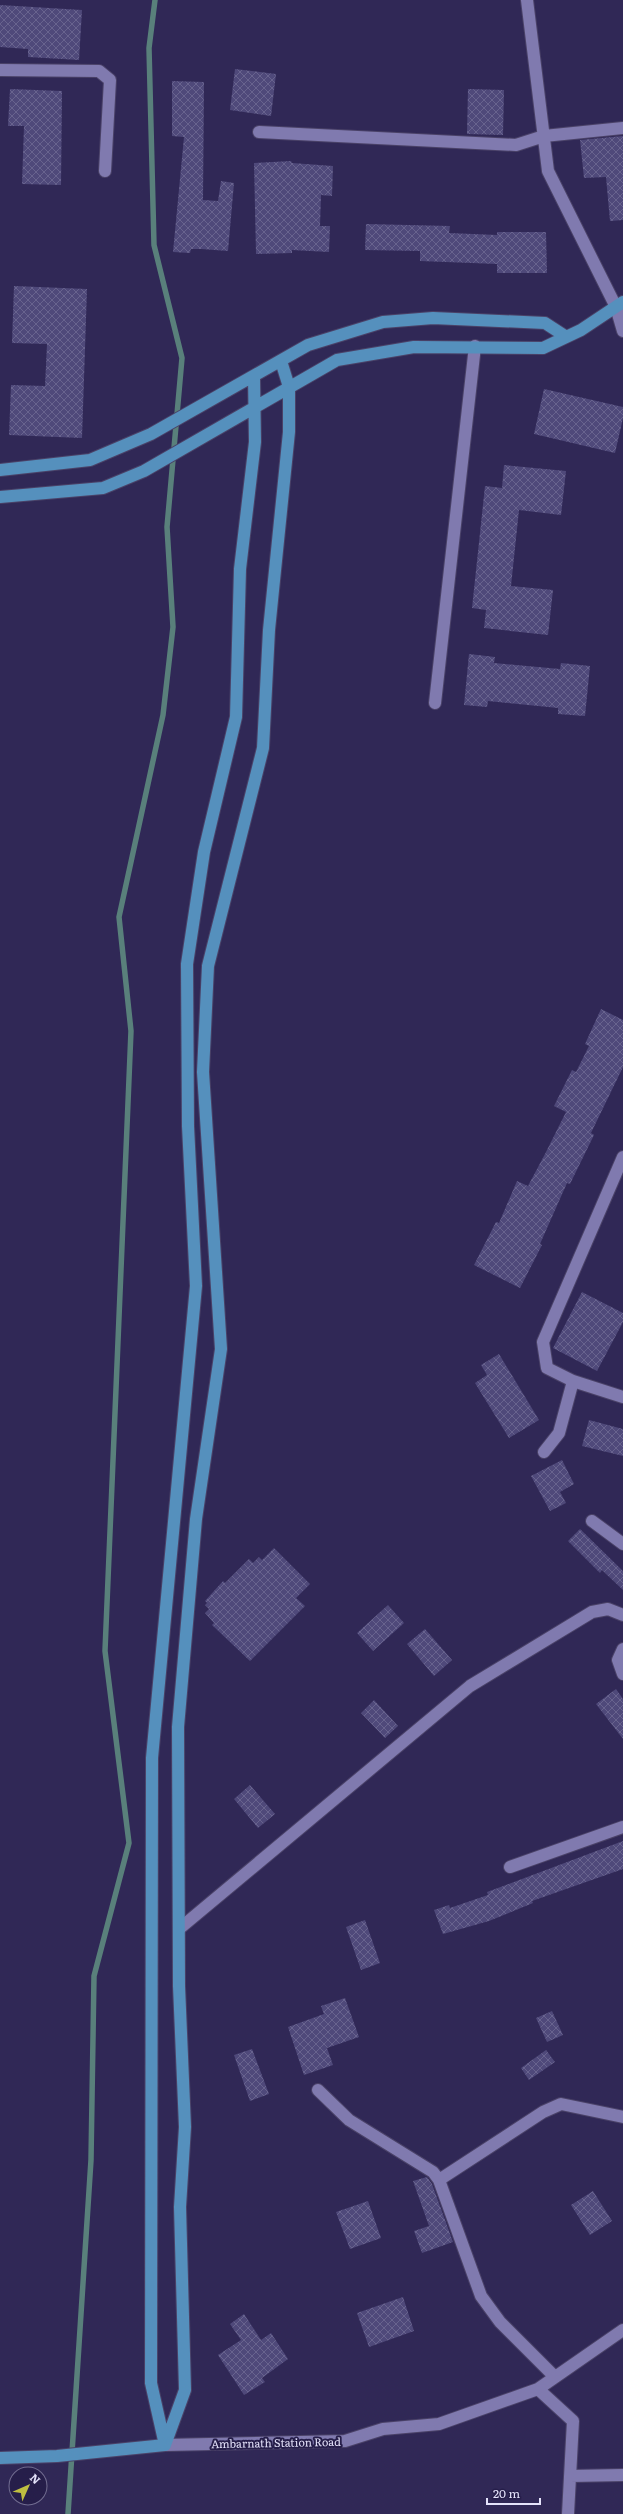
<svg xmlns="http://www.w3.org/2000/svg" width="623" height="2514" font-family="Literata,serif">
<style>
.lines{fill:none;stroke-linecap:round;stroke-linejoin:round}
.stream{stroke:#59807b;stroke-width:5.5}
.building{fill:url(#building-cross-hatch)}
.minor-casing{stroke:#4a4268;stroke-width:14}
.major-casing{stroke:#4a4268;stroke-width:14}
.minor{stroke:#807aaf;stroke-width:12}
.major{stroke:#5590bd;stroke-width:12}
.labels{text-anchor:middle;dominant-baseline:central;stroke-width:4;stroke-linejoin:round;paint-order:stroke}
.street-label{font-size:11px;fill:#e5e3fb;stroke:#261e4a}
</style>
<defs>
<pattern id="building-cross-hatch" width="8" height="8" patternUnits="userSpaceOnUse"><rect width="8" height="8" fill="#4f497a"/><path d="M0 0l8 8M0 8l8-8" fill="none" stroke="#68638e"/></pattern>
</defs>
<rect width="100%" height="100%" fill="#302856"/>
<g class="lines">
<!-- stream -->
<path class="stream" d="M 68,2514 L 91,2160 L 94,1976 L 129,1843 L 105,1651 L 131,1031 L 119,917 L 163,715 L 173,627 L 167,527 L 182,358 L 154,245 L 149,48 L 155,0"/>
</g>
<!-- building -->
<path class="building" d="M 0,5 L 82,10 L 79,60 L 28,57 L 28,49 L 0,47 Z
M 235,69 L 276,74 L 271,116 L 230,110 Z
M 172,81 L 204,82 L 203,200 L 218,201 L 221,181 L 234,183 L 228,251 L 201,249 L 191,249 L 190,253 L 173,252 L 184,137 L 172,136 Z
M 10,89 L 62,91 L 61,185 L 22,184 L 24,126 L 8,126 Z
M 468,89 L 504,90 L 503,135 L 467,134 Z
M 623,136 L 623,220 L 610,221 L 606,177 L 584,178 L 580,140 Z
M 291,161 L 292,163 L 333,166 L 332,196 L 321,195 L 320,226 L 330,226 L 329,252 L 292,250 L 292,253 L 256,254 L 254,163 Z
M 366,224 L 450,226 L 449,233 L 497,235 L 497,232 L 546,232 L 547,273 L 497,273 L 497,264 L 420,261 L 420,251 L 365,250 Z
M 14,286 L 87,289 L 82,438 L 9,435 L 11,385 L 45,386 L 47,344 L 12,343 Z
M 544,389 L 623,407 L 623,418 L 615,453 L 534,434 Z
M 504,465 L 566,471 L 561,515 L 519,510 L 511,586 L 553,590 L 548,635 L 484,628 L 486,610 L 472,608 L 485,486 L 502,488 Z
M 469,654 L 495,657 L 494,663 L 560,669 L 561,663 L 590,666 L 585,716 L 558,714 L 558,708 L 488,701 L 487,707 L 464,705 Z
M 601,1009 L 623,1020 L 623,1067 L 591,1133 L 594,1135 L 570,1184 L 567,1183 L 540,1244 L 542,1245 L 520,1288 L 474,1265 L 496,1222 L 499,1223 L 517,1181 L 528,1186 L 545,1154 L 566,1112 L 554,1106 L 572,1070 L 576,1072 L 589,1046 L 585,1044 Z
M 582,1292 L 623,1313 L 623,1322 L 597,1371 L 553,1348 Z
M 499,1354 L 539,1420 L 509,1438 L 475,1383 L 487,1375 L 481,1365 Z
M 589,1420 L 623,1429 L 623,1456 L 582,1446 Z
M 562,1460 L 574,1484 L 560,1492 L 566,1503 L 550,1511 L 531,1476 Z
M 580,1529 L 623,1571 L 623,1590 L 602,1570 L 600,1573 L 568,1541 Z
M 274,1548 L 310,1584 L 296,1598 L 305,1606 L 250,1661 L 212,1625 L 214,1623 L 205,1613 L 209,1609 L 205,1605 L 207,1603 L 205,1601 L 223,1581 L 225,1583 L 249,1559 L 253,1563 L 259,1557 L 262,1560 Z
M 388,1605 L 404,1623 L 373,1651 L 357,1633 Z
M 425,1629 L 452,1660 L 434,1676 L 407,1644 Z
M 616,1689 L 623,1699 L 623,1739 L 596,1704 Z
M 374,1700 L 398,1726 L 385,1738 L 361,1713 Z
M 250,1785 L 275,1814 L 258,1828 L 234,1799 Z
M 623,1841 L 623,1869 L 532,1901 L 533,1903 L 489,1921 L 443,1934 L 434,1910 L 449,1905 L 450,1908 L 488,1895 L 487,1892 Z
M 365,1920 L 380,1963 L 361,1970 L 346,1927 Z
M 345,1998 L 359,2037 L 327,2048 L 333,2065 L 304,2075 L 288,2027 L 324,2014 L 321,2006 Z
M 552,2011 L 563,2035 L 547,2042 L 536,2018 Z
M 252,2049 L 269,2094 L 250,2101 L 234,2055 Z
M 546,2050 L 555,2062 L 529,2080 L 521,2068 Z
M 427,2177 L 432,2184 L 453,2242 L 422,2253 L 414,2231 L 429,2226 L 413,2181 Z
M 593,2191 L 612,2221 L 590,2235 L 571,2205 Z
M 368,2201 L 381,2238 L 350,2249 L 336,2212 Z
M 403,2297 L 414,2331 L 369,2347 L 357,2313 Z
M 244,2314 L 261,2340 L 271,2333 L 288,2359 L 262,2378 L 265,2382 L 244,2395 L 218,2355 L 241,2340 L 230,2324 Z"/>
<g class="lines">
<defs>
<path id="minor" d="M 527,0 L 548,171 L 616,307 L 623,331
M 0,70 L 99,71 L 110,80 L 105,171
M 259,132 L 516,145 L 544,136 L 623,128
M 435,703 L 475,346
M 623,1157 L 543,1342 L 547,1368 L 573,1381 L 623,1397
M 544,1452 L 559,1433 L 573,1381
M 592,1521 L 623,1544
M 623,1649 L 618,1660 L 623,1674
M 510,1867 L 623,1827
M 179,1929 L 470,1686 L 592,1612 L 608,1609 L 623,1615
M 318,2090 L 349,2120 L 433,2172 L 439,2180 L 481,2296 L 500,2322 L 555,2377
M 439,2180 L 543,2112 L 561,2104 L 623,2117
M 538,2389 L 573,2421 L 568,2514
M 165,2445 L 345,2441 L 383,2429 L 439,2424 L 538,2389 L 623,2330
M 570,2476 L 623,2475"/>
<path id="major" d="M 0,470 L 90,460 L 151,434 L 308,345 L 383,322 L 433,318 L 545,323 L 565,336
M 0,497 L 103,488 L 144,471 L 337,360 L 414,347 L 543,348 L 581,330 L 623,302
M 165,2445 L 185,2390 L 180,2207 L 185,2127 L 179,1986 L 178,1727 L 196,1519 L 221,1349 L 203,1072 L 208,966 L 263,748 L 269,630 L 289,432 L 289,387 L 281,361
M 165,2445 L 151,2383 L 152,1758 L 196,1286 L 188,1126 L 187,964 L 204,852 L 236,717 L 240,569 L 255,442 L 254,377
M 0,2458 L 57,2456 L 165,2445"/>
</defs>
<!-- minor casing -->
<use href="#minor" class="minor-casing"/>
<!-- major casing -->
<use href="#major" class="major-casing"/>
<!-- minor -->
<use href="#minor" class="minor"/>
<!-- major -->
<use href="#major" class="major"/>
</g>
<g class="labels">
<!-- street labels -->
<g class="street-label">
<text transform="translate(276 2442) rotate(-1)">Ambarnath Station Road</text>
</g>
</g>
<!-- north arrow -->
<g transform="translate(28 2486) rotate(45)"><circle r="19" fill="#261e4a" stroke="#726d91"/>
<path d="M0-3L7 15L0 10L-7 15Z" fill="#bfbe41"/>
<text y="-6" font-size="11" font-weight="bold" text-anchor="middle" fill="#e5e3fb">N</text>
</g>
<!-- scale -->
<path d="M487 2498v6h53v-6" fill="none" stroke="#e5e3fb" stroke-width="2"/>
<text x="493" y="2498" font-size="12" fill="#e5e3fb" stroke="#261e4a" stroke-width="3" paint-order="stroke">20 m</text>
</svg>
